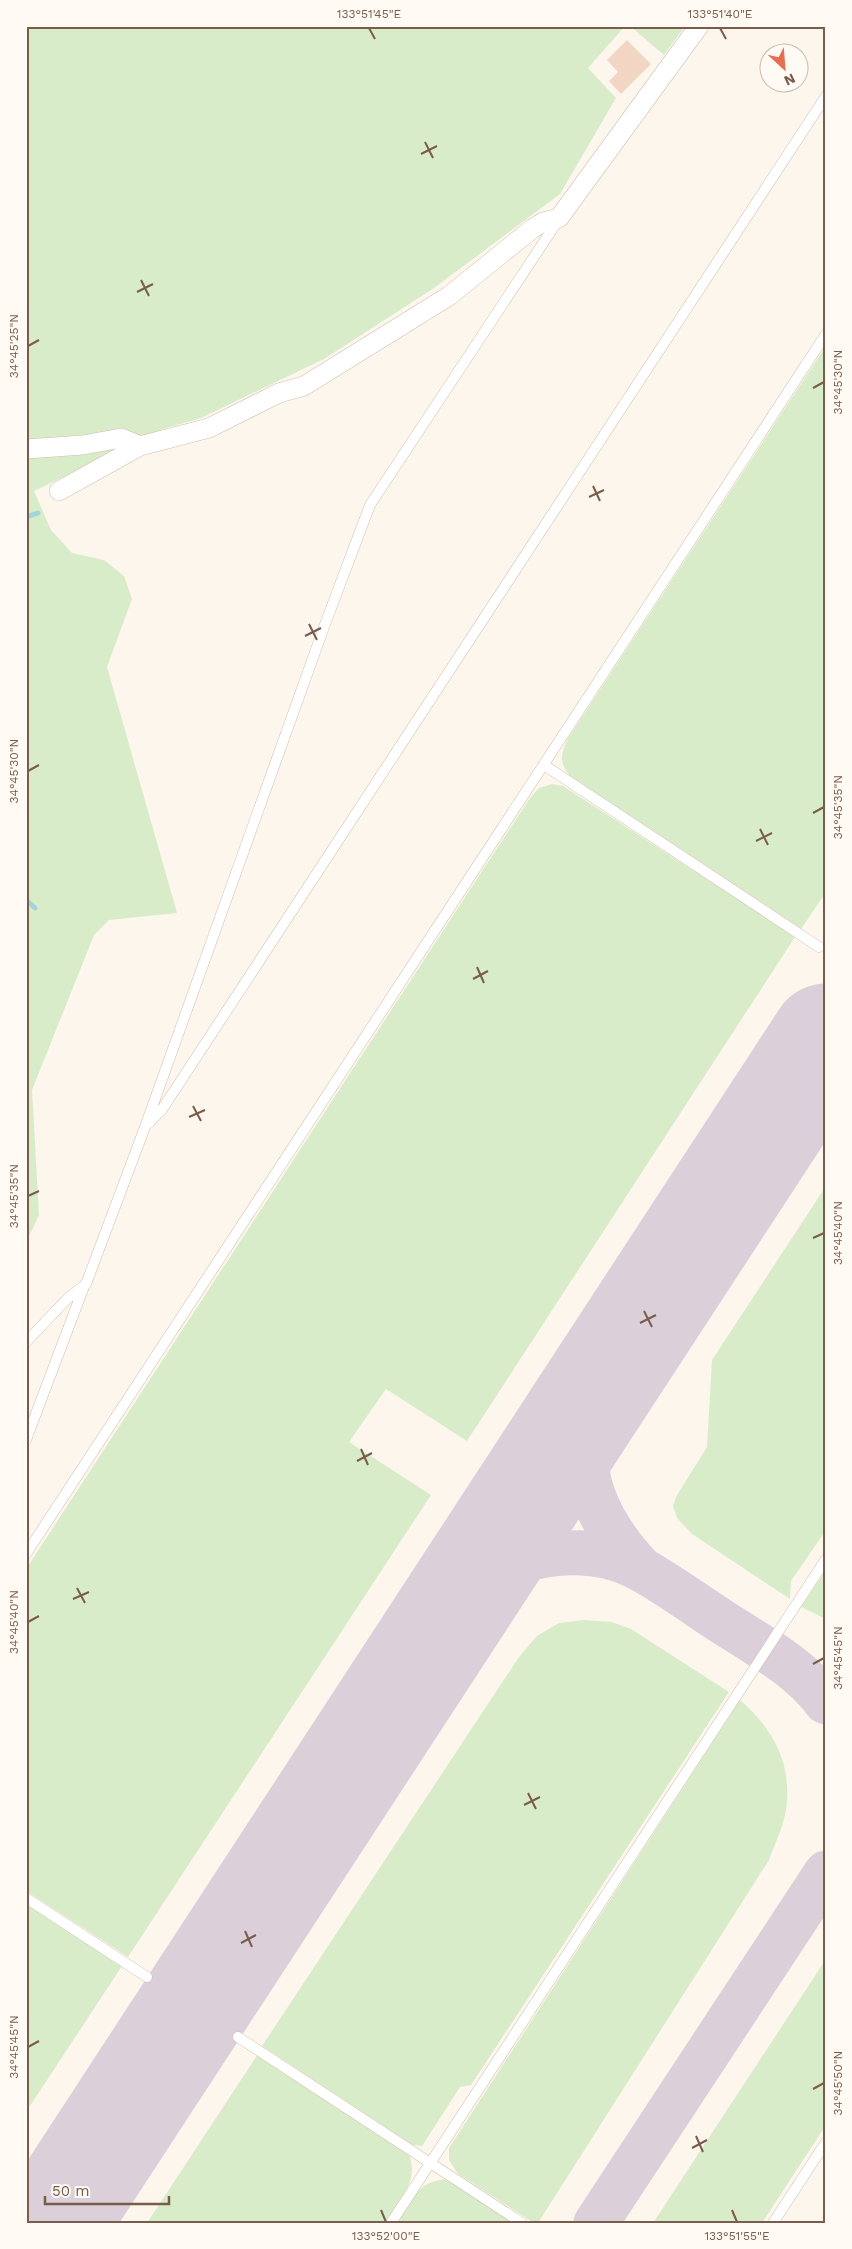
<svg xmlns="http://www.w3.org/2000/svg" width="852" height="2249" font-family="'Work Sans',sans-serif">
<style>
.green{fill:#d8ecc9}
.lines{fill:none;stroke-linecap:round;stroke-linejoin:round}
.stream{stroke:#a5d3da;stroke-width:5}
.taxiway{stroke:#dbcfda;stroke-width:45}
.runway{stroke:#dbcfda;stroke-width:111}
.building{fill:#f3d5c3}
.service-casing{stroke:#d1beb0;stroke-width:11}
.minor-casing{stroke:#d1beb0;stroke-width:20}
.service{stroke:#fff;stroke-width:10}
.minor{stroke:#fff;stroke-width:19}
.ticks{fill:none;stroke:#7a5c4d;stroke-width:2}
.neatline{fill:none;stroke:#7a5c4d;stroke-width:2}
.ticks-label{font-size:12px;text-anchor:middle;fill:#7a5c4d}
</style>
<rect width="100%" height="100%" fill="#fdf6ec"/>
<!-- green -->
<path class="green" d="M 26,26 L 625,26 L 588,68 L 616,98 L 560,194 L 434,288 L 324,359 L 201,418 L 163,429 L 34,491 L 51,530 L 72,553 L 104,560 L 124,576 L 132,599 L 107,667 L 177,913 L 109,920 L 94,935 L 32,1090 L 39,1215 L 26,1243 Z
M 630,26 L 685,26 L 664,55 Z
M 826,346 L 826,892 L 801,929 L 569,775 C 559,762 561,754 567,740 Z
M 552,784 L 563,786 L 795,937 L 467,1441 L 386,1389 L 349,1442 L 431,1495 L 128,1957 L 26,1891 L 26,1569 L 530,798 L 539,788 Z
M 826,1186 L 826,1530 L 791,1581 L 790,1599 L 692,1534 L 677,1518 L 673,1506 L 677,1495 L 707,1447 L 712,1360 Z
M 826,1570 L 826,1619 L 801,1607 Z
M 584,1620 L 612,1622 L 631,1629 L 729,1692 L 471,2085 L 460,2087 L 422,2146 L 413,2145 L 262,2046 L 519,1657 L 537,1636 L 559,1623 Z
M 740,1700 C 771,1727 790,1759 787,1801 C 786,1821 776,1841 769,1860 L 538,2223 L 534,2223 L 458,2174 L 449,2160 L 449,2148 Z
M 26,1903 L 122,1966 L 26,2112 Z
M 826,1959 L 826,2125 L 762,2223 L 653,2223 Z
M 258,2054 L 408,2153 C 421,2179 399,2201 385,2223 L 147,2223 Z
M 448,2179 L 516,2223 L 397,2223 C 413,2199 417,2181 448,2179 Z"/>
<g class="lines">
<!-- stream -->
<path class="stream" d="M 26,517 L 38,513
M 26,900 L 35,908"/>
<!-- taxiway -->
<path class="taxiway" d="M 618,1356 C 608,1377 595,1397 589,1420 C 575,1478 602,1528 641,1569
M 447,1619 C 460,1605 472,1590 487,1579 C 530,1548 596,1544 642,1570 C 669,1585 695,1604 721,1621 C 758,1645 799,1666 826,1702
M 596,2223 L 826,1873"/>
<!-- runway -->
<path class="runway" d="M 53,2223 L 826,1039"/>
</g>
<!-- building -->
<path class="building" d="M 627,40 L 651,64 L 621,94 L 609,81 L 618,72 L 607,60 Z"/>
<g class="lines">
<defs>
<path id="service" d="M 544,765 L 819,947
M 149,1123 L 163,1108 L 826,96
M 26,1342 L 67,1299 L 86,1284 L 145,1127 L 324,627 L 370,505 L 559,219
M 26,1440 L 85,1284
M 26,1554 L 826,334
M 26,1898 L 147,1977
M 238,2037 L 522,2223
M 391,2223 L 826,1559
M 773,2223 L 826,2142"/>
<path id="minor" d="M 26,449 L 83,445 L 121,438 L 140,446
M 59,491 L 140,446 L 209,428 L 279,393 L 304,386 L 449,296 L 532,229 L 543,222 L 559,218 L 699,26"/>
</defs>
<!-- service casing -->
<use href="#service" class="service-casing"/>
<!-- minor casing -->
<use href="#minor" class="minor-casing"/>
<!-- service -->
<use href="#service" class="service"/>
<!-- minor -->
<use href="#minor" class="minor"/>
</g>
<!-- ticks -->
<path class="ticks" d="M 369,28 L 375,39M 720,28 L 726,39M 425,142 L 433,158M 421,154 L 437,146M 141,280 L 149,296M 137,292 L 153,284M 28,346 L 39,340M 813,388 L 824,382M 593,486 L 600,501M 589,497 L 604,490M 309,624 L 317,640M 305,636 L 321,628M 28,771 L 39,765M 813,813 L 824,807M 760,829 L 768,845M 756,841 L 772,833M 477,967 L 484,983M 473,979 L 488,971M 193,1106 L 201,1121M 189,1117 L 205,1110M 28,1196 L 39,1191M 813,1238 L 824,1233M 644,1311 L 652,1327M 640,1323 L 656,1315M 361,1449 L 368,1465M 357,1461 L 372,1453M 77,1588 L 85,1603M 73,1599 L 89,1592M 28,1622 L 39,1616M 813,1664 L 824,1658M 528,1793 L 536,1809M 524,1805 L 540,1797M 245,1931 L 252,1947M 241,1943 L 256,1935M 28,2047 L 39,2041M 813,2089 L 824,2083M 696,2136 L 703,2152M 692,2148 L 707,2140M 381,2210 L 386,2222M 732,2210 L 737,2222"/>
<!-- border -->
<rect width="852" height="2249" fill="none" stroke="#fffaf3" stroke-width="55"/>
<!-- north arrow -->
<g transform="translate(784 68) rotate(154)"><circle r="24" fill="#fffaf3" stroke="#cabbb1"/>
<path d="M0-4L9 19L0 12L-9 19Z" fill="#e76f51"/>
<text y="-8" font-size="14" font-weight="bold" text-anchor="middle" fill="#7a5c4d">N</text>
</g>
<!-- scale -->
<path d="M45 2196v8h124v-8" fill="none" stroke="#7a5c4d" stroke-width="2.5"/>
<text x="52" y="2196" font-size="15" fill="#7a5c4d" stroke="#fffaf3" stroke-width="4" paint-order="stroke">50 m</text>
<rect x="28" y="28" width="796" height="2194" class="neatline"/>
<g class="ticks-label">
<text x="369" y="18">133°51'45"E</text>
<text x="720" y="18">133°51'40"E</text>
<text transform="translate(14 346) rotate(-90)" y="4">34°45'25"N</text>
<text transform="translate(838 382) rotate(-90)" y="4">34°45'30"N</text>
<text transform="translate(14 771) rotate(-90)" y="4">34°45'30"N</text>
<text transform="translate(838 807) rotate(-90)" y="4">34°45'35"N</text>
<text transform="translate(14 1196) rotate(-90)" y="4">34°45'35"N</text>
<text transform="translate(838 1233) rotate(-90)" y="4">34°45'40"N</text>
<text transform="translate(14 1622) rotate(-90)" y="4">34°45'40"N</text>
<text transform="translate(838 1658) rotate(-90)" y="4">34°45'45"N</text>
<text transform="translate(14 2047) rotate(-90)" y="4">34°45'45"N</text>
<text transform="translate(838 2083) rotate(-90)" y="4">34°45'50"N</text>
<text x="386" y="2240">133°52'00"E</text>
<text x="737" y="2240">133°51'55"E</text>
</g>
</svg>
